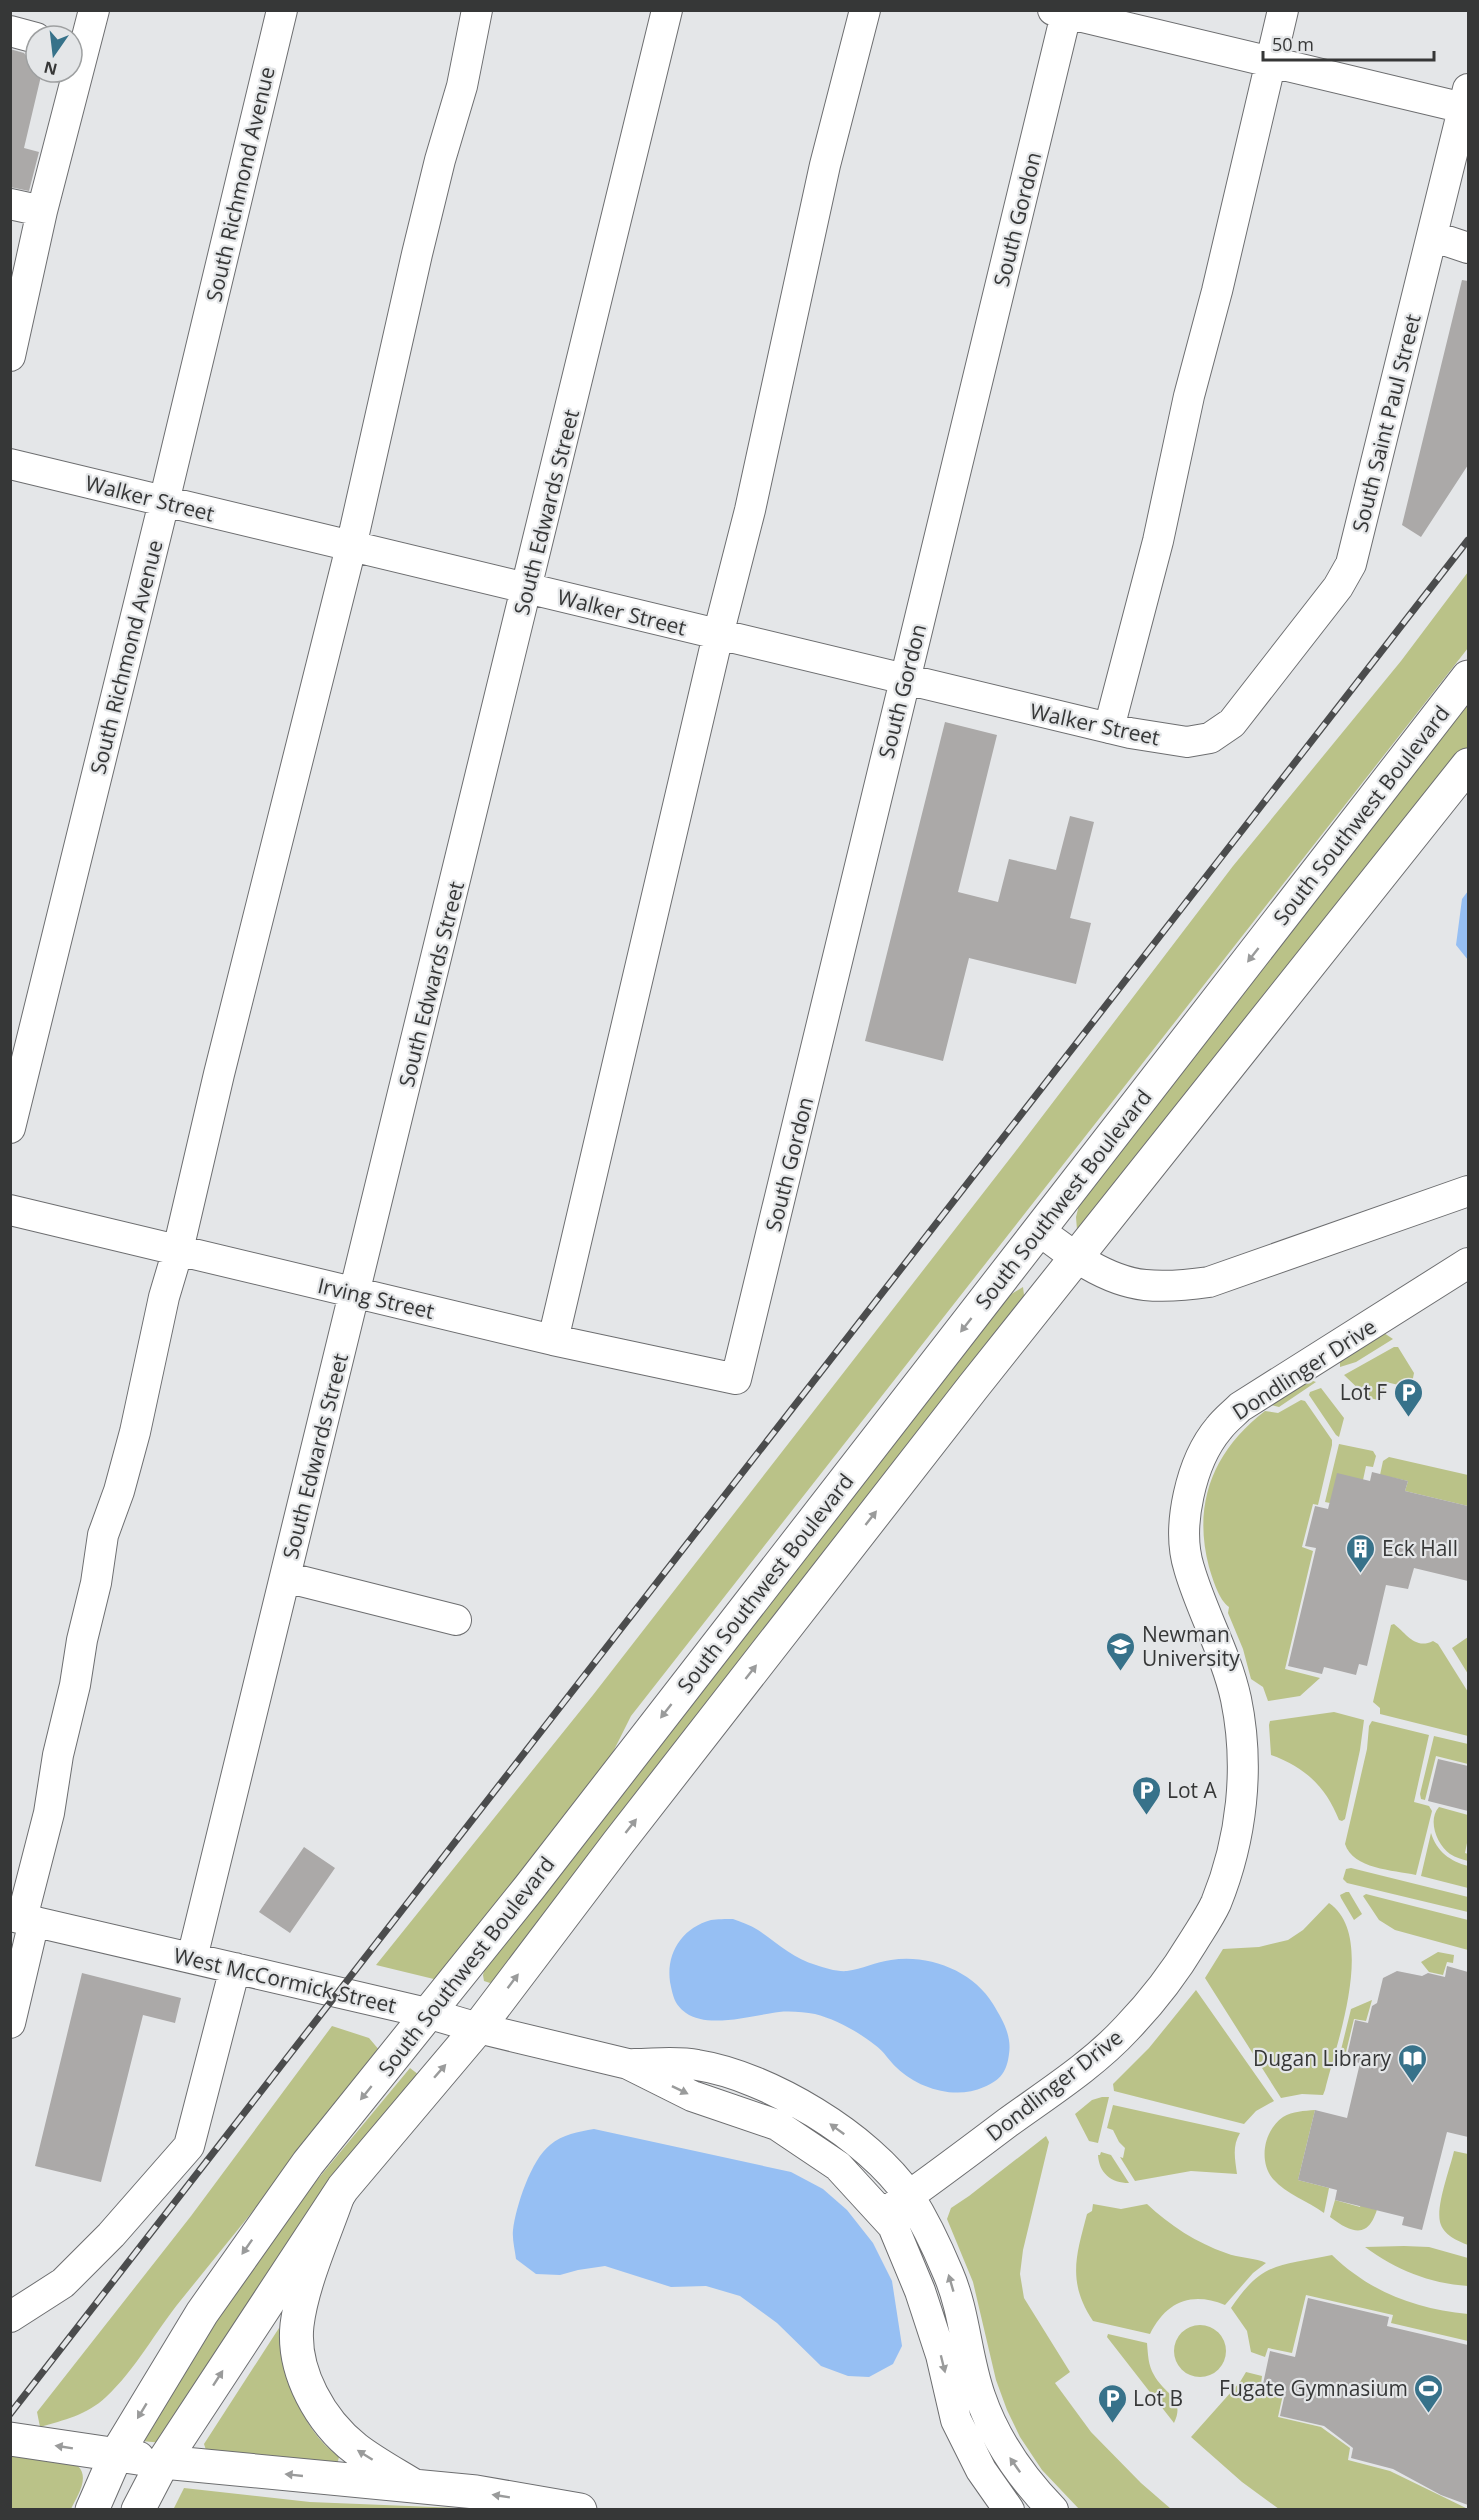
<svg xmlns="http://www.w3.org/2000/svg" width="1479" height="2520" font-family="'Open Sans',sans-serif">
<style>
.green{fill:#bac288}
.water{fill:#96bff3}
.building{fill:#aba9a8}
.lines{fill:none;stroke-linecap:round;stroke-linejoin:round}
.minor-casing{stroke:#6d6e70;stroke-width:32}
.major-casing{stroke:#6d6e70;stroke-width:35}
.highway-casing{stroke:#6d6e70;stroke-width:35}
.minor{stroke:#fff;stroke-width:30}
.major{stroke:#fff;stroke-width:33}
.highway{stroke:#fff;stroke-width:33}
.rail-casing{stroke:#4b4c4d;stroke-width:7}
.rail{stroke:#e4e6e8;stroke-width:4.5;stroke-dasharray:14;stroke-linecap:butt}
.oneway{fill:#9a9b9b}
.labels{text-anchor:middle;dominant-baseline:central;stroke-width:4.5;stroke-linejoin:round;paint-order:stroke}
.street-label{font-size:21px;fill:#363737;stroke:#e4e6e8}
.poi-label{font-size:21px;fill:#363737;stroke:#e4e6e8;text-anchor:start}
</style>
<rect width="100%" height="100%" fill="#e4e6e8"/>
<!-- green -->
<path class="green" d="M 1468,572 L 1468,648 L 631,1716 L 606,1766 L 442,1981 L 376,1965 L 593,1695 L 1015,1152 L 1233,866 L 1401,661 Z
M 1468,702 L 1468,749 L 1333,920 L 1082,1229 L 1077,1230 L 1076,1217 L 1080,1201 Z
M 1023,1287 L 1024,1295 L 1020,1311 L 497,1980 L 490,1983 L 484,1981 L 483,1975 L 485,1968 L 1003,1299 Z
M 1384,1333 L 1393,1339 L 1356,1362 L 1340,1367 L 1340,1359 Z
M 1394,1347 L 1398,1347 L 1414,1373 L 1411,1388 L 1386,1382 L 1381,1401 L 1367,1397 L 1344,1375 Z
M 1307,1379 L 1316,1382 L 1279,1407 L 1267,1404 Z
M 1321,1388 L 1344,1418 L 1339,1437 L 1336,1435 L 1309,1395 L 1310,1392 Z
M 1301,1400 L 1305,1401 L 1332,1440 L 1332,1445 L 1318,1505 L 1313,1504 L 1302,1547 L 1313,1551 L 1285,1669 L 1320,1678 L 1300,1696 L 1268,1701 L 1263,1687 L 1251,1679 L 1243,1649 L 1228,1613 L 1229,1607 C 1219,1600 1213,1580 1209,1567 C 1192,1503 1214,1450 1265,1411 L 1278,1413 Z
M 1339,1444 L 1373,1451 L 1376,1456 L 1373,1467 L 1366,1466 L 1363,1480 L 1330,1503 L 1325,1502 Z
M 1389,1457 L 1468,1475 L 1468,1506 L 1405,1491 L 1408,1481 L 1380,1475 L 1383,1461 Z
M 1394,1624 C 1406,1633 1415,1650 1433,1641 L 1438,1644 L 1468,1692 L 1468,1736 L 1380,1714 L 1380,1708 L 1373,1702 L 1391,1625 Z
M 1468,1637 L 1468,1636 L 1468,1674 L 1452,1648 Z
M 1334,1712 L 1364,1720 L 1360,1750 L 1345,1819 L 1342,1821 L 1339,1820 C 1326,1787 1305,1767 1271,1755 L 1269,1725 L 1270,1721 Z
M 1372,1721 L 1429,1735 L 1414,1802 L 1429,1806 L 1432,1811 L 1416,1875 C 1393,1870 1353,1869 1345,1844 L 1367,1749 L 1369,1726 Z
M 1434,1736 L 1468,1744 L 1468,1764 L 1436,1756 L 1425,1800 L 1421,1799 L 1420,1794 Z
M 1439,1807 L 1468,1815 L 1468,1838 L 1465,1853 L 1468,1854 L 1468,1861 C 1462,1859 1456,1858 1450,1854 C 1437,1845 1427,1820 1439,1807 Z
M 1431,1833 C 1437,1852 1450,1861 1468,1866 L 1468,1888 L 1421,1876 Z
M 1351,1868 L 1468,1897 L 1468,1912 L 1347,1883 L 1343,1879 L 1346,1869 Z
M 1346,1892 L 1349,1892 L 1362,1914 L 1354,1920 L 1341,1898 L 1340,1895 Z
M 1366,1894 L 1468,1920 L 1468,1950 L 1395,1930 L 1379,1920 L 1363,1896 Z
M 1329,1903 C 1377,1936 1336,2044 1325,2090 L 1323,2095 L 1302,2094 L 1281,2098 L 1205,1978 L 1223,1949 L 1259,1947 L 1288,1940 L 1303,1930 Z
M 1438,1952 L 1454,1955 L 1453,1963 L 1447,1962 L 1443,1975 L 1429,1972 L 1421,1962 Z
M 1196,1990 L 1274,2101 L 1256,2111 L 1244,2124 L 1114,2091 L 1113,2084 L 1149,2048 Z
M 1372,2000 L 1366,2021 L 1354,2019 L 1344,2060 L 1339,2058 L 1351,2009 Z
M 332,2026 L 369,2038 L 380,2051 C 315,2135 248,2217 181,2300 C 155,2332 136,2369 106,2397 C 87,2415 64,2420 40,2427 L 37,2412 L 191,2216 Z
M 410,2068 L 419,2075 L 164,2443 L 141,2441 L 254,2256 Z
M 1102,2097 L 1109,2097 L 1098,2143 L 1089,2141 L 1075,2114 L 1092,2100 Z
M 1113,2105 L 1240,2133 C 1232,2146 1235,2159 1237,2174 L 1191,2171 L 1135,2181 L 1120,2157 L 1123,2158 L 1125,2148 L 1119,2142 L 1113,2130 L 1107,2128 Z
M 1315,2110 L 1298,2180 L 1329,2188 L 1324,2213 C 1308,2201 1286,2194 1273,2179 C 1258,2161 1264,2130 1283,2117 C 1293,2111 1304,2111 1315,2110 Z
M 1046,2136 L 1049,2142 L 1023,2250 L 1020,2274 L 1024,2298 L 1070,2372 L 1055,2383 L 1091,2432 L 1141,2483 L 1171,2509 L 1079,2509 L 1042,2470 L 1020,2437 L 1007,2410 L 996,2380 L 973,2282 L 947,2219 L 951,2208 L 969,2196 Z
M 1454,2151 L 1468,2154 L 1468,2245 C 1458,2241 1443,2235 1440,2222 C 1436,2205 1450,2169 1454,2151 Z
M 1101,2152 L 1111,2155 L 1129,2183 C 1111,2183 1099,2173 1098,2155 L 1100,2155 Z
M 1363,2195 L 1380,2198 C 1372,2235 1359,2239 1330,2217 L 1335,2200 L 1360,2207 Z
M 1093,2204 L 1121,2209 L 1147,2204 C 1169,2225 1197,2243 1226,2253 C 1238,2258 1257,2258 1266,2263 L 1253,2273 L 1225,2305 C 1191,2291 1166,2302 1150,2334 L 1093,2321 C 1067,2282 1076,2256 1087,2214 L 1092,2211 Z
M 1404,2246 L 1429,2247 L 1468,2258 L 1468,2286 C 1428,2283 1397,2270 1365,2247 Z
M 1332,2255 C 1370,2292 1416,2309 1468,2314 L 1468,2341 L 1391,2323 L 1393,2315 L 1306,2295 L 1292,2353 L 1268,2348 L 1265,2357 L 1251,2352 L 1247,2331 L 1231,2308 C 1263,2260 1281,2266 1332,2255 Z
M1174 2351a26 26 0 1 1 52 0a26 26 0 1 1-52 0Z
M 279,2328 C 286,2375 298,2427 339,2457 L 337,2465 L 206,2450 L 204,2444 Z
M 1108,2334 L 1147,2343 C 1148,2354 1148,2365 1154,2375 C 1164,2394 1186,2398 1174,2423 L 1107,2337 Z
M 1246,2372 L 1262,2376 L 1261,2384 L 1284,2390 L 1278,2417 L 1321,2427 L 1350,2448 L 1348,2460 L 1390,2471 L 1468,2509 L 1279,2509 L 1242,2482 L 1191,2437 L 1240,2382 Z
M 11,2456 L 78,2466 C 90,2478 77,2496 71,2509 L 11,2509 Z
M 184,2488 L 310,2502 L 507,2510 L 173,2510 Z"/>
<!-- water -->
<path class="water" d="M 1468,891 L 1468,960 L 1456,945 L 1462,899 Z
M 733,1919 C 741,1922 750,1925 758,1930 C 776,1942 794,1959 816,1965 C 824,1968 838,1972 847,1971 C 862,1969 876,1962 891,1960 C 929,1954 973,1971 993,2004 C 1002,2019 1012,2035 1009,2054 C 1007,2071 1001,2080 984,2087 C 956,2100 919,2089 897,2068 C 889,2061 884,2051 875,2045 C 859,2032 835,2019 815,2014 C 804,2012 790,2011 779,2012 C 754,2015 708,2029 686,2013 C 674,2004 673,1996 670,1982 C 666,1953 682,1928 711,1920 C 717,1919 726,1919 733,1919 Z
M 594,2129 L 791,2172 L 823,2189 L 847,2210 L 873,2243 L 892,2281 L 902,2346 L 893,2364 L 869,2377 L 848,2376 L 821,2366 L 777,2323 L 740,2296 L 706,2286 L 671,2287 L 605,2266 L 578,2270 L 560,2275 L 536,2274 L 516,2259 C 515,2250 512,2239 513,2230 C 516,2206 531,2160 550,2145 C 563,2134 578,2132 594,2129 Z"/>
<!-- building -->
<path class="building" d="M 10,49 L 24,53 L 36,69 L 36,72 L 41,76 L 24,148 L 39,152 L 29,191 L 10,187 Z
M 1462,280 L 1468,281 L 1468,465 L 1421,537 L 1402,525 Z
M 945,722 L 997,735 L 958,892 L 998,902 L 1009,859 L 1056,870 L 1070,816 L 1094,822 L 1070,918 L 1091,923 L 1076,984 L 969,958 L 943,1061 L 865,1041 Z
M 1372,1472 L 1408,1481 L 1405,1491 L 1468,1506 L 1468,1581 L 1414,1568 L 1408,1589 L 1386,1585 L 1367,1666 L 1359,1664 L 1356,1675 L 1324,1667 L 1322,1674 L 1288,1666 L 1316,1548 L 1305,1546 L 1315,1506 L 1328,1509 L 1337,1473 L 1370,1481 Z
M 1438,1759 L 1468,1766 L 1468,1811 L 1428,1801 Z
M 304,1847 L 335,1868 L 290,1933 L 259,1912 Z
M 1447,1966 L 1468,1972 L 1468,2137 L 1447,2132 L 1422,2230 L 1402,2225 L 1404,2217 L 1335,2200 L 1337,2190 L 1298,2180 L 1315,2110 L 1347,2118 L 1360,2063 L 1346,2060 L 1355,2020 L 1368,2023 L 1372,2006 L 1377,2003 L 1383,1978 L 1397,1971 L 1422,1976 L 1428,1973 L 1445,1977 Z
M 82,1973 L 181,1998 L 175,2023 L 143,2015 L 101,2182 L 35,2166 Z
M 1308,2298 L 1389,2317 L 1387,2326 L 1468,2345 L 1468,2505 L 1441,2495 L 1393,2469 L 1351,2458 L 1353,2448 L 1324,2426 L 1280,2416 L 1286,2389 L 1263,2384 L 1270,2351 L 1295,2357 Z"/>
<g class="lines">
<defs>
<path id="minor" d="M 1053,10 L 1468,109
M 10,31 L 36,38
M 10,204 L 42,211
M 1432,236 L 1468,248
M 10,356 L 42,211 L 94,10
M 10,464 L 1130,733 L 1187,742 L 1210,738 L 1232,723 L 1338,587 L 1351,564 L 1468,89
M 1109,728 L 1158,541 L 1189,396 L 1217,291 L 1283,10
M 10,1128 L 164,502 L 282,10
M 10,1210 L 553,1340 L 736,1379 L 1067,10
M 1039,1230 C 1068,1253 1106,1281 1145,1285 C 1166,1287 1188,1285 1209,1282 L 1468,1191
M 553,1340 L 718,635 L 750,510 L 825,165 L 865,10
M 285,1577 L 456,1620
M 10,1916 L 427,2013 L 478,2028 L 628,2064 L 692,2096 L 777,2125 L 838,2166 L 893,2226 L 920,2291 L 941,2355 L 956,2420 L 981,2470 L 1009,2510
M 22,1918 L 49,1813 L 58,1755 L 75,1685 L 82,1640 L 96,1583 L 103,1535 L 119,1491 L 135,1432 L 164,1297 L 178,1250 L 219,1074 L 351,547 L 417,254 L 440,160 L 462,86 L 477,10
M 192,1958 L 667,10
M 10,2023 L 34,1921
M 634,2064 C 654,2064 677,2061 697,2065 C 768,2076 869,2137 909,2196 C 923,2218 938,2249 948,2273 C 965,2312 966,2356 980,2396 C 995,2440 1020,2476 1053,2510
M 883,2214 C 925,2185 966,2154 1007,2123 C 1047,2094 1093,2065 1127,2028 C 1152,2002 1175,1972 1193,1942 C 1201,1929 1210,1916 1216,1903 C 1242,1839 1250,1767 1236,1699 C 1226,1653 1202,1613 1189,1568 C 1176,1527 1191,1461 1219,1428 C 1225,1420 1233,1414 1240,1407 L 1468,1263
M 10,2317 L 63,2283 L 111,2235 L 189,2146 L 235,1968"/>
<path id="major" d="M 10,2439 L 138,2458
M 92,2510 L 116,2455 L 202,2313 L 308,2163 L 529,1888 L 1468,677
M 138,2510 L 163,2462 L 343,2188 L 478,2028 L 618,1843 L 973,1387 L 1468,765"/>
<path id="highway" d="M 337,2198 C 323,2238 302,2284 297,2325 C 292,2372 321,2422 356,2449 C 373,2462 393,2473 411,2484
M 163,2462 L 476,2492 L 580,2510"/>
</defs>
<!-- minor casing -->
<use href="#minor" class="minor-casing"/>
<!-- major casing -->
<use href="#major" class="major-casing"/>
<!-- highway casing -->
<use href="#highway" class="highway-casing"/>
<!-- minor -->
<use href="#minor" class="minor"/>
<!-- major -->
<use href="#major" class="major"/>
<!-- highway -->
<use href="#highway" class="highway"/>
<defs>
<path id="rail" d="M 10,2414 L 1468,540"/>
</defs>
<!-- rail casing -->
<use href="#rail" class="rail-casing"/>
<!-- rail -->
<use href="#rail" class="rail"/>
</g>
<!-- one-way arrows -->
<defs><path id="oneway-solid" d="M-6-.8H1V-3.2L6.5 0L1 3.2V.8H-6Z" transform="scale(1.5)"/></defs>
<g class="oneway">
<use href="#oneway-solid" transform="translate(1253 955) rotate(128)"/>
<use href="#oneway-solid" transform="translate(966 1325) rotate(128)"/>
<use href="#oneway-solid" transform="translate(871 1518) rotate(-52)"/>
<use href="#oneway-solid" transform="translate(751 1672) rotate(-52)"/>
<use href="#oneway-solid" transform="translate(666 1711) rotate(128)"/>
<use href="#oneway-solid" transform="translate(631 1826) rotate(-52)"/>
<use href="#oneway-solid" transform="translate(513 1981) rotate(-53)"/>
<use href="#oneway-solid" transform="translate(440 2071) rotate(-49)"/>
<use href="#oneway-solid" transform="translate(680 2090) rotate(26)"/>
<use href="#oneway-solid" transform="translate(366 2093) rotate(129)"/>
<use href="#oneway-solid" transform="translate(837 2129) rotate(-144)"/>
<use href="#oneway-solid" transform="translate(247 2247) rotate(125)"/>
<use href="#oneway-solid" transform="translate(951 2283) rotate(-106)"/>
<use href="#oneway-solid" transform="translate(943 2364) rotate(76)"/>
<use href="#oneway-solid" transform="translate(218 2378) rotate(-57)"/>
<use href="#oneway-solid" transform="translate(142 2411) rotate(121)"/>
<use href="#oneway-solid" transform="translate(64 2447) rotate(-171)"/>
<use href="#oneway-solid" transform="translate(365 2455) rotate(-148)"/>
<use href="#oneway-solid" transform="translate(1015 2465) rotate(-125)"/>
<use href="#oneway-solid" transform="translate(294 2475) rotate(-174)"/>
<use href="#oneway-solid" transform="translate(501 2496) rotate(-171)"/>
</g>
<!-- icons -->
<defs>
<symbol id="parking-pin" viewBox="-11 -11 22 30"><path d="M0 17L-7.5 6A9.5 9.5 0 1 1 7.5 6Z" fill="#37728a" stroke="#e4e6e8"/><path d="M-3.5-5.5H1a3.5 3.5 0 0 1 0 7H-1V5.5H-3.5ZM-1-3.4V-.6H.8a1.4 1.4 0 0 0 0-2.8Z" fill="#fff"/></symbol>
<symbol id="building-pin" viewBox="-11 -11 22 30"><path d="M0 17L-7.5 6A9.5 9.5 0 1 1 7.5 6Z" fill="#37728a" stroke="#e4e6e8"/><path d="M-4-6H4V6H1V3H-1V6H-4ZM-2.5-4.3h1.7v1.8h-1.7ZM.8-4.3h1.7v1.8H.8ZM-2.5-1h1.7V.8h-1.7ZM.8-1h1.7V.8H.8Z" fill="#fff"/></symbol>
<symbol id="university-pin" viewBox="-11 -11 22 30"><path d="M0 17L-7.5 6A9.5 9.5 0 1 1 7.5 6Z" fill="#37728a" stroke="#e4e6e8"/><path d="M0-5L7-2L0 1L-7-2ZM-4 1L0 2.5L4 1V4Q0 6-4 4Z" fill="#fff"/></symbol>
<symbol id="library-pin" viewBox="-11 -11 22 30"><path d="M0 17L-7.5 6A9.5 9.5 0 1 1 7.5 6Z" fill="#37728a" stroke="#e4e6e8"/><path d="M-6-4Q-3-5.5-.7-3.5V5Q-3 3-6 4ZM6-4Q3-5.5 .7-3.5V5Q3 3 6 4Z" fill="#fff"/></symbol>
<symbol id="stadium-pin" viewBox="-11 -11 22 30"><path d="M0 17L-7.5 6A9.5 9.5 0 1 1 7.5 6Z" fill="#37728a" stroke="#e4e6e8"/><path d="M0-5a6.5 5 0 1 0 0 10a6.5 5 0 1 0 0-10ZM-3.5-1.8h7v3.6h-7Z" fill="#fff"/></symbol>
</defs>
<g fill-rule="evenodd">
<use href="#parking-pin" x="1392" y="1376" width="33" height="45"/>
<use href="#building-pin" x="1344" y="1532" width="33" height="45"/>
<use href="#university-pin" x="1104" y="1630" width="33" height="45"/>
<use href="#parking-pin" x="1130" y="1774" width="33" height="45"/>
<use href="#library-pin" x="1396" y="2042" width="33" height="45"/>
<use href="#stadium-pin" x="1412" y="2372" width="33" height="45"/>
<use href="#parking-pin" x="1096" y="2382" width="33" height="45"/>
</g>
<g class="labels">
<!-- street labels -->
<g class="street-label">
<text transform="translate(240 184) rotate(-77)">South Richmond Avenue</text>
<text transform="translate(1017 219) rotate(-76)">South Gordon</text>
<text transform="translate(1386 423) rotate(-76)">South Saint Paul Street</text>
<text transform="translate(150 498) rotate(14)">Walker Street</text>
<text transform="translate(546 512) rotate(-76)">South Edwards Street</text>
<text transform="translate(622 612) rotate(14)">Walker Street</text>
<text transform="translate(126 657) rotate(-76)">South Richmond Avenue</text>
<text transform="translate(902 691) rotate(-76)">South Gordon</text>
<text transform="translate(1095 724) rotate(12)">Walker Street</text>
<text transform="translate(1361 815) rotate(-52)">South Southwest Boulevard</text>
<text transform="translate(431 984) rotate(-76)">South Edwards Street</text>
<text transform="translate(789 1164) rotate(-76)">South Gordon</text>
<text transform="translate(1063 1199) rotate(-52)">South Southwest Boulevard</text>
<text transform="translate(376 1298) rotate(13)">Irving Street</text>
<text transform="translate(1304 1369) rotate(-33)">Dondlinger Drive</text>
<text transform="translate(315 1456) rotate(-76)">South Edwards Street</text>
<text transform="translate(765 1583) rotate(-52)">South Southwest Boulevard</text>
<text transform="translate(466 1966) rotate(-52)">South Southwest Boulevard</text>
<text transform="translate(285 1980) rotate(13)">West McCormick Street</text>
<text transform="translate(1054 2085) rotate(-38)">Dondlinger Drive</text>
</g>
<!-- poi labels -->
<g class="poi-label">
<text x="1387" y="1392" text-anchor="end">Lot F</text>
<text x="1382" y="1548">Eck Hall</text>
<text x="1142" y="1634">Newman<tspan x="1142" dy="24">University</tspan></text>
<text x="1167" y="1790">Lot A</text>
<text x="1391" y="2058" text-anchor="end">Dugan Library</text>
<text x="1408" y="2388" text-anchor="end">Fugate Gymnasium</text>
<text x="1133" y="2398">Lot B</text>
</g>
</g>
<!-- border -->
<rect width="1479" height="2520" fill="none" stroke="#363737" stroke-width="24"/>
<!-- north arrow -->
<g transform="translate(54 54) rotate(194)"><circle r="28" fill="#e4e6e8" stroke="#9ea0a1" stroke-width="1.5"/>
<path d="M0-4.5L10 22L0 15L-10 22Z" fill="#37728a"/>
<text y="-9" font-size="16" font-weight="bold" text-anchor="middle" fill="#363737">N</text>
</g>
<!-- scale -->
<path d="M1263 51v9h171v-9" fill="none" stroke="#363737" stroke-width="3"/>
<text x="1272" y="51" font-size="18" fill="#363737" stroke="#e4e6e8" stroke-width="4.5" paint-order="stroke">50 m</text>
</svg>
